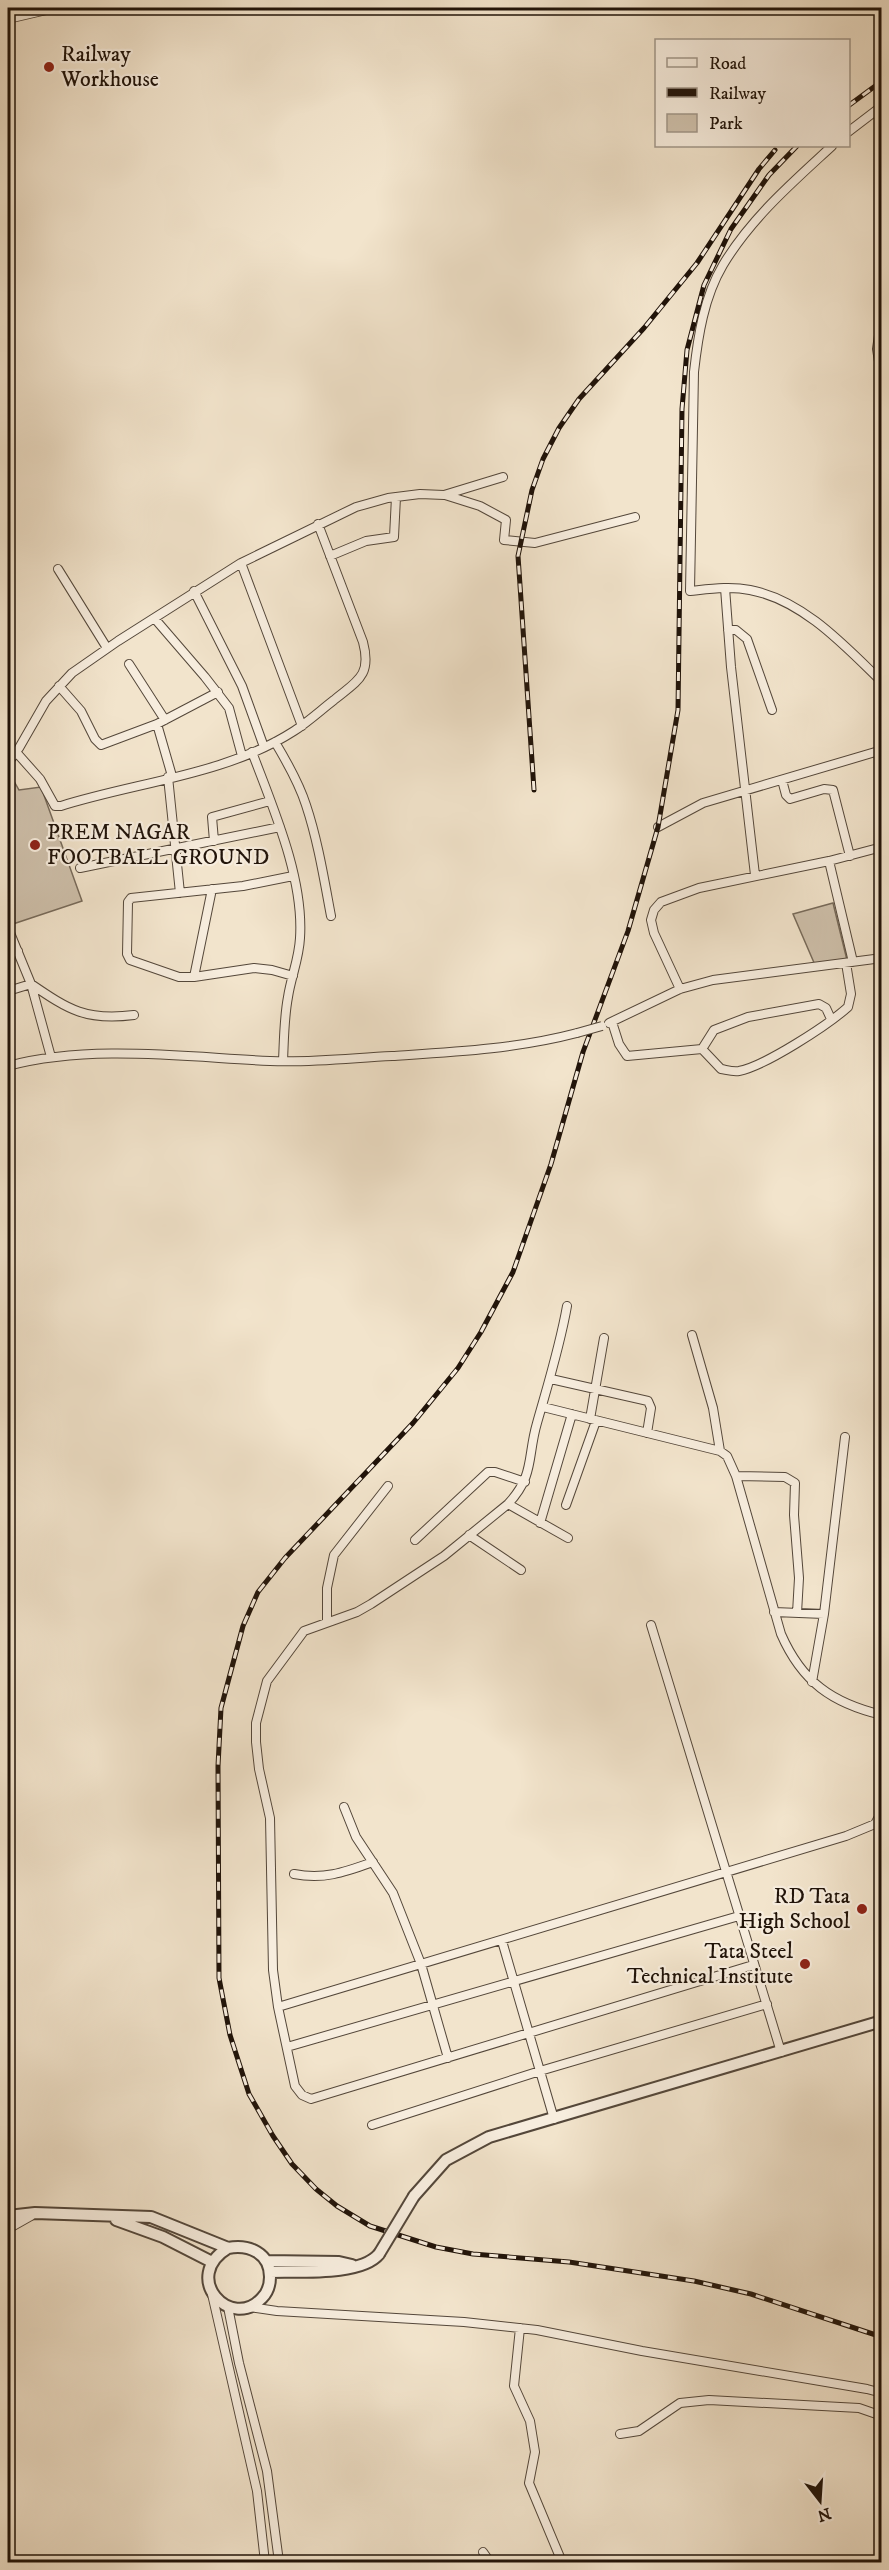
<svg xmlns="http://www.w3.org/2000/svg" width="889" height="2570" font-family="'IM FELL DW Pica',serif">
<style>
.green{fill:#cec0ab;stroke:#776a5a;stroke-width:1.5}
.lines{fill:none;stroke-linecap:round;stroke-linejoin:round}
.minor-casing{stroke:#54473a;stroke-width:10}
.tertiary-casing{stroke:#54473a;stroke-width:14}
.minor{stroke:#f7edde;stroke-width:8}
.tertiary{stroke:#f7edde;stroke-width:10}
.rail-casing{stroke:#201309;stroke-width:5}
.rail{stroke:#f7edde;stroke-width:3;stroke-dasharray:9;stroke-linecap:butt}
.minor-bridge-casing{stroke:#54473a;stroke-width:10;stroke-linecap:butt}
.tertiary-bridge-casing{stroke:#54473a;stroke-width:14;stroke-linecap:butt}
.minor-bridge{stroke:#f7edde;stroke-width:8}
.tertiary-bridge{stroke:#f7edde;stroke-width:10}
.poi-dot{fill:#8f2418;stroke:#f7edde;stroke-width:2}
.labels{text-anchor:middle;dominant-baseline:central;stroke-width:4.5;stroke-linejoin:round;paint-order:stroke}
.poi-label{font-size:22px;fill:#201309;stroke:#f7edde;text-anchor:start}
</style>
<rect width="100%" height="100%" fill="#f2e4cc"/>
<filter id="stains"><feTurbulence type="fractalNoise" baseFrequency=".00333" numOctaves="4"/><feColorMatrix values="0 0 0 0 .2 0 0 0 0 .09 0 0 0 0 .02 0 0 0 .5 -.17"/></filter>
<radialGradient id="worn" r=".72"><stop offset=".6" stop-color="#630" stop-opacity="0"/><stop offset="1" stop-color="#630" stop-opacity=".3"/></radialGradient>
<!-- green -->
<path class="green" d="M 15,783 L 19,790 L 41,787 L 82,901 L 10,925 L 8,918 L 8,787 Z
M 833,903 L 847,960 L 815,965 L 793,914 Z"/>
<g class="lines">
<defs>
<path id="minor" d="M 8,19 L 55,8
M 848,132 L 882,106
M 832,146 C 793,182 751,218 723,265 C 704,297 698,336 694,372 L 690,591 C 710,589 730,586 750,590 C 803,600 845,646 882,682
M 882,315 L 877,349 L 882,380
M 445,495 L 480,506 L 506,520 L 504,540 L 535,543 L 635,517
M 330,556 L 366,541 L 394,537 L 396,497
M 241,563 L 302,726
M 58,569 L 107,648
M 725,588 L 731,667 L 755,875
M 194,591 L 242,686 L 264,747
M 155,619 L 205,677 L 229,708 L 242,756
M 728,630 L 736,630 L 747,639 L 772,710
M 129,664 L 165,720
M 59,686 L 81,711 L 95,739 L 101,745 L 157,724 L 218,692
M 157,724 L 172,776
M 275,742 C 287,762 299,783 306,805 C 318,841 324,879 331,916
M 16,752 L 40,779 L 55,806 L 61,806 C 137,782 226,775 294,731 C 308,722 321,710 334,700 C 357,681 372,676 363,642 L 318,524
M 252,752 C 273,808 304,878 300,938 C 299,959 291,977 288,997 C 284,1018 284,1040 283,1061
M 8,763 L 19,748 L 46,701 L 72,673 L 118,641 L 241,563 L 356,507 L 388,498 L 420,494 L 444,495 L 503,477
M 168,777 L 180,893
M 782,780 L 786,795 L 790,799 L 824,789 L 833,790 L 850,856
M 658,827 L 703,803 L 882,750
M 214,841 L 212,817 L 270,801
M 829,861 L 853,962
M 80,868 L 280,827
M 293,876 L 243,886 L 131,898 L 128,902 L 127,954 L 130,960 L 179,977 L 194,977 L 254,968 L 272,970 L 293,976
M 8,928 L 31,984 L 51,1057
M 8,954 L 18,951
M 194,977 L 212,889
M 680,989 L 654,933 L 651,920 L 654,910 L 661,902 L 699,888 L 829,861 L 882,847
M 8,991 L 31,984 C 69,1010 86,1021 134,1015
M 612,1022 L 619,1044 L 627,1056 L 702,1049 L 721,1069 C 727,1070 733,1072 739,1071 C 765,1066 828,1025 848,1007 L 851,994 L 846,963
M 609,1023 L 680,989 L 713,980 L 882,958
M 702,1049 L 714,1030 L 748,1017 L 819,1004 L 826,1008 L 831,1019
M 8,1066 C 90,1044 185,1057 270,1061 C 310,1063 352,1058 392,1056 C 454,1052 516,1049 577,1033
M 567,1306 C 560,1346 548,1384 537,1423 C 527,1457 535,1475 508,1504 L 444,1556 L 371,1604 L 357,1612 L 304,1631 L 267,1681 L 256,1723 L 256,1742 L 259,1769 L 270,1818 L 273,1970 L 278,2007 L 295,2086 L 302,2095 L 311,2099 L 753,1965
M 692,1335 L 713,1408 L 720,1451
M 551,1379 L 648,1401 L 651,1408 L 647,1433
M 543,1407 L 720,1451 L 727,1456 L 736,1476 L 781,1634 C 802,1682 832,1703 882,1715
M 590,1419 L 604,1338
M 736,1476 L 785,1477 L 795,1483 L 794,1515 L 799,1578 L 797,1613
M 508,1504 L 568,1538
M 566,1505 L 596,1421
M 540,1523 L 572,1414
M 469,1535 L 521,1570
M 415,1540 L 488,1472 L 495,1472 L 525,1482
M 774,1612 L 824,1614
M 327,1621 L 327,1588 L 334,1555 L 388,1486
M 651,1625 L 781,2052
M 812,1682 L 824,1614 L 845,1437
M 344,1807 L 356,1837 L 393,1893 L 421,1964 L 448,2058
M 294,1874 C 324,1880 345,1872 373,1862
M 502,1941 L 554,2119
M 278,2007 L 846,1836 L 875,1824 L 882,1811
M 287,2047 L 739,1916
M 372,2125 L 540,2071 L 767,2004
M 8,2229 L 31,2216
M 212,2294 L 257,2491 L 265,2562
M 228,2307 L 239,2363 L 267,2471 L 279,2562
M 250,2307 L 277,2311 L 464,2322 L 537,2330 L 642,2351 L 867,2389 L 882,2393
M 520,2328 L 514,2386 L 530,2421 L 535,2452 L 529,2483 L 562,2562
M 620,2434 L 639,2431 L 680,2403 L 709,2400 L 859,2408 L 882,2416
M 483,2552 L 490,2562"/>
<path id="tertiary" d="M 414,2196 L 446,2160 L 489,2137 L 882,2021
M 8,2216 L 35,2213 L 151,2217 L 228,2248 C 249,2244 270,2253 270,2277 C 270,2286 267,2293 262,2298 C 231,2332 180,2277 228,2248
M 116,2220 L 163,2237 L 212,2262
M 266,2261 L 339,2262 L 352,2265
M 270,2272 C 298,2271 361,2276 379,2254"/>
</defs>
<!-- minor casing -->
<use href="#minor" class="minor-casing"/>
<!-- tertiary casing -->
<use href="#tertiary" class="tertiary-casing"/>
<!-- minor -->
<use href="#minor" class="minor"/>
<!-- tertiary -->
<use href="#tertiary" class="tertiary"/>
<defs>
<path id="rail" d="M 848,106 L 882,81
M 797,146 L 769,175 L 731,229 L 704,285 L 687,350 L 682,409 L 678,710 L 658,827 L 628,931 L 583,1052 L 551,1164 L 513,1272 L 481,1332 L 458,1368 L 413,1423 L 285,1558 L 258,1592 L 243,1626 L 221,1708 L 218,1766 L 219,1978 L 230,2035 L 249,2094 L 273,2136 L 292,2164 L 316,2189 L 337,2206 L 370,2226 L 436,2247 L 473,2254 L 569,2262 L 694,2281 L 751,2294 L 882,2337
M 534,790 L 518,556 L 532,490 L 543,459 L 559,428 L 579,399 L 644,328 L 697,263 L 759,169 L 775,150"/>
</defs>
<!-- rail casing -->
<use href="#rail" class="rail-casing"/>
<!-- rail -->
<use href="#rail" class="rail"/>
<defs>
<path id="minor-bridge" d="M 577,1033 L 602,1026"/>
<path id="tertiary-bridge" d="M 379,2254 L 414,2196"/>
</defs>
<!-- minor-bridge casing -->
<use href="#minor-bridge" class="minor-bridge-casing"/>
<!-- tertiary-bridge casing -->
<use href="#tertiary-bridge" class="tertiary-bridge-casing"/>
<!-- minor-bridge -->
<use href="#minor-bridge" class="minor-bridge"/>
<!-- tertiary-bridge -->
<use href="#tertiary-bridge" class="tertiary-bridge"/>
</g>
<!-- markers -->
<g class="poi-dot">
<circle cx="49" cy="67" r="6"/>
<circle cx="35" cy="845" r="6"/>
<circle cx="862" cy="1909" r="6"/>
<circle cx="805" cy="1964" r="6"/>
</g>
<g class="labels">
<!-- poi labels -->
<g class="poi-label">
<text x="61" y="54">Railway<tspan x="61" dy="25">Workhouse</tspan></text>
<text x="47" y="832">PREM NAGAR<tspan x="47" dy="25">FOOTBALL GROUND</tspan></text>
<text x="850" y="1896" text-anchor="end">RD Tata<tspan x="850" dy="25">High School</tspan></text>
<text x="793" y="1951" text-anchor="end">Tata Steel<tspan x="793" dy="25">Technical Institute</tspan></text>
</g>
</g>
<!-- margin -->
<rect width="889" height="2570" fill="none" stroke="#f2e4cc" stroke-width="30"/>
<rect x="9" y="9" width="871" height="2552" fill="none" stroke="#201309" stroke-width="3"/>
<rect x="15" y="15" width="859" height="2540" fill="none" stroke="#201309" stroke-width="1.5"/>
<!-- legend -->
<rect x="655" y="39" width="195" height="108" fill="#f7edde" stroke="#a19689" stroke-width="1.5"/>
<rect x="667" y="58" width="30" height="9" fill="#f7edde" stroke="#a19689" stroke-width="1.5"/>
<text x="709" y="69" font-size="18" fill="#201309">Road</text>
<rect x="667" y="88" width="30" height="9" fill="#201309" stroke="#a19689" stroke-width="1.5"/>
<text x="709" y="99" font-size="18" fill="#201309">Railway</text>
<rect x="667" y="114" width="30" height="18" fill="#cec0ab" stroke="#a19689" stroke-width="1.5"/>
<text x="709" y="129" font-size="18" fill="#201309">Park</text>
<!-- north arrow -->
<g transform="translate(820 2501) rotate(163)" stroke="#f7edde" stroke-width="4.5" paint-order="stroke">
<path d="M0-4.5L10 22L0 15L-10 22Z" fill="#201309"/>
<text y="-9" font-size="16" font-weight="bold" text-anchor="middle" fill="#201309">N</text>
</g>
<rect width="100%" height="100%" filter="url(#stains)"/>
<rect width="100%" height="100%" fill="url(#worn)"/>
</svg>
